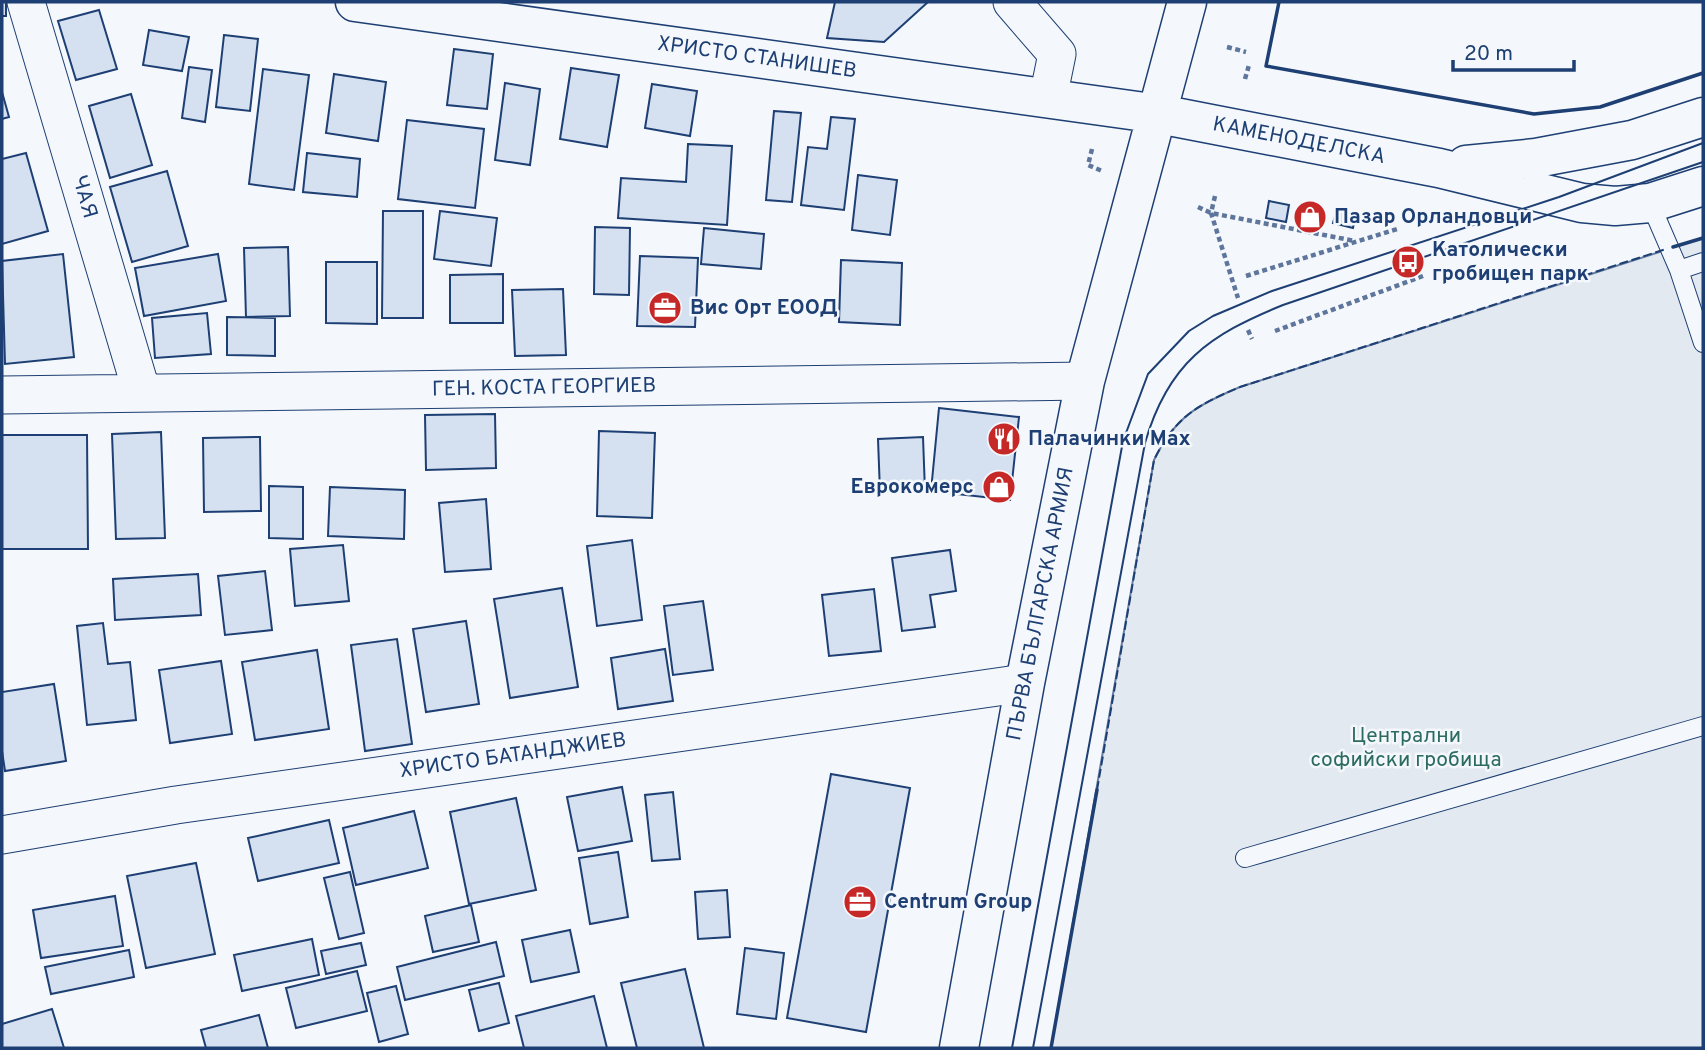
<svg xmlns="http://www.w3.org/2000/svg" width="1705" height="1050" font-family="Overpass,sans-serif">
<style>
.green{fill:#e3e9f0;stroke:#687fa3;stroke-width:2}
.building{fill:#d5e0f0;stroke:#1d3f73;stroke-width:2}
.lines{fill:none;stroke-linecap:round;stroke-linejoin:round}
.service-casing{stroke:#1d3f73;stroke-width:20}
.minor-casing{stroke:#1d3f73;stroke-width:39}
.tertiary-casing{stroke:#1d3f73;stroke-width:41}
.path{stroke:#5e769c;stroke-width:4.5;stroke-dasharray:5 3.5;stroke-linecap:butt}
.service{stroke:#f4f7fb;stroke-width:18}
.minor{stroke:#f4f7fb;stroke-width:37}
.tertiary{stroke:#f4f7fb;stroke-width:38}
.tram{stroke:#1d3f73;stroke-width:2}
.fence{stroke:#1d3f73;stroke-width:2;stroke-dasharray:9 3.5;stroke-linecap:butt}
.wall{stroke:#1d3f73;stroke-width:3.5}
.labels{text-anchor:middle;dominant-baseline:central;stroke-width:5;stroke-linejoin:round;paint-order:stroke}
.street-label{font-size:21px;fill:#1d3f73;stroke:#f4f7fb}
.poi-label{font-size:21px;font-weight:bold;fill:#1d3f73;stroke:#f4f7fb;text-anchor:start}
.park-label{font-size:21px;fill:#2c6c60;stroke:#f4f7fb}
</style>
<rect width="100%" height="100%" fill="#f4f7fb"/>
<!-- green -->
<path class="green" d="M 1703,238 L 1703,1048 L 1051,1048 L 1154,460 C 1175,417 1197,405 1240,387 Z"/>
<!-- building -->
<path class="building" d="M 2,2 L 6,2 L 6,16 L 2,16 Z
M 835,2 L 928,2 L 884,42 L 827,38 Z
M 99,10 L 117,69 L 76,80 L 58,21 Z
M 149,30 L 189,37 L 182,71 L 143,65 Z
M 224,35 L 258,39 L 250,111 L 216,107 Z
M 454,49 L 493,54 L 487,109 L 447,105 Z
M 189,67 L 212,70 L 205,122 L 182,118 Z
M 571,68 L 619,75 L 607,147 L 560,139 Z
M 263,69 L 309,75 L 294,190 L 249,184 Z
M 334,74 L 386,82 L 378,141 L 326,133 Z
M 505,83 L 540,89 L 530,165 L 495,160 Z
M 652,84 L 697,91 L 690,136 L 645,128 Z
M 2,92 L 9,117 L 2,119 Z
M 131,94 L 152,165 L 110,178 L 89,106 Z
M 774,111 L 801,113 L 792,202 L 766,200 Z
M 831,117 L 855,119 L 844,210 L 801,205 L 808,147 L 827,149 Z
M 407,120 L 484,129 L 475,208 L 398,199 Z
M 688,144 L 732,146 L 727,225 L 618,218 L 621,178 L 686,182 Z
M 26,153 L 48,231 L 2,244 L 2,159 Z
M 307,153 L 360,159 L 357,197 L 303,192 Z
M 167,171 L 188,246 L 132,262 L 110,187 Z
M 858,175 L 897,180 L 890,235 L 852,230 Z
M 1269,201 L 1289,205 L 1286,222 L 1266,218 Z
M 1301,205 L 1322,209 L 1319,225 L 1298,220 Z
M 1337,209 L 1356,214 L 1353,228 L 1333,223 Z
M 383,211 L 423,211 L 423,318 L 382,318 Z
M 440,211 L 497,218 L 491,266 L 434,259 Z
M 595,227 L 630,228 L 629,295 L 594,294 Z
M 704,228 L 764,234 L 761,269 L 701,264 Z
M 288,247 L 290,316 L 246,317 L 244,248 Z
M 63,254 L 74,357 L 5,364 L 2,261 Z
M 218,254 L 226,301 L 144,316 L 135,268 Z
M 640,256 L 698,258 L 695,327 L 637,326 Z
M 841,260 L 902,263 L 900,325 L 839,322 Z
M 326,262 L 377,262 L 377,324 L 326,323 Z
M 503,274 L 503,323 L 450,323 L 450,275 Z
M 563,289 L 566,355 L 515,356 L 512,290 Z
M 207,313 L 211,354 L 155,358 L 152,318 Z
M 227,317 L 275,318 L 275,356 L 227,355 Z
M 939,408 L 1019,417 L 1010,500 L 931,491 Z
M 495,414 L 496,468 L 426,470 L 425,415 Z
M 599,431 L 655,433 L 652,518 L 597,516 Z
M 161,432 L 165,538 L 116,539 L 112,434 Z
M 2,435 L 87,435 L 88,549 L 2,549 Z
M 260,437 L 261,511 L 204,512 L 203,438 Z
M 923,437 L 925,491 L 880,492 L 878,439 Z
M 269,486 L 303,487 L 303,539 L 269,538 Z
M 330,487 L 405,490 L 404,539 L 328,536 Z
M 486,499 L 491,569 L 445,572 L 439,503 Z
M 632,540 L 642,620 L 597,626 L 587,546 Z
M 343,545 L 349,601 L 295,606 L 290,549 Z
M 950,550 L 956,591 L 930,595 L 935,627 L 902,631 L 892,558 Z
M 265,571 L 272,630 L 225,635 L 218,576 Z
M 198,574 L 201,615 L 115,620 L 113,579 Z
M 562,588 L 578,687 L 510,698 L 494,599 Z
M 874,589 L 881,651 L 829,656 L 822,595 Z
M 703,601 L 713,670 L 673,675 L 664,606 Z
M 466,621 L 479,704 L 426,712 L 413,629 Z
M 103,623 L 108,664 L 130,662 L 136,720 L 87,725 L 77,626 Z
M 397,639 L 412,744 L 365,751 L 351,645 Z
M 665,649 L 673,701 L 618,709 L 611,658 Z
M 317,650 L 329,729 L 255,740 L 242,662 Z
M 221,661 L 232,734 L 170,743 L 159,670 Z
M 54,684 L 66,761 L 5,771 L 2,751 L 2,692 Z
M 831,774 L 910,788 L 866,1032 L 787,1018 Z
M 622,787 L 632,841 L 578,851 L 567,797 Z
M 673,792 L 680,859 L 652,861 L 645,795 Z
M 516,798 L 536,890 L 469,904 L 450,812 Z
M 414,811 L 428,868 L 356,885 L 343,828 Z
M 329,820 L 339,863 L 258,881 L 248,838 Z
M 618,852 L 628,917 L 590,924 L 579,858 Z
M 196,863 L 215,954 L 146,968 L 127,876 Z
M 350,872 L 364,933 L 339,939 L 324,878 Z
M 727,890 L 730,937 L 698,939 L 695,892 Z
M 115,896 L 123,946 L 41,958 L 33,910 Z
M 471,905 L 479,942 L 433,952 L 425,916 Z
M 570,930 L 579,972 L 531,982 L 522,940 Z
M 312,939 L 319,975 L 242,991 L 234,955 Z
M 496,942 L 504,976 L 405,1000 L 397,967 Z
M 361,943 L 366,965 L 326,974 L 321,951 Z
M 745,948 L 784,953 L 776,1019 L 737,1014 Z
M 129,950 L 134,977 L 51,994 L 45,967 Z
M 685,969 L 704,1048 L 637,1048 L 621,983 Z
M 357,971 L 367,1011 L 296,1028 L 286,988 Z
M 499,983 L 509,1023 L 479,1031 L 469,990 Z
M 396,986 L 408,1034 L 379,1042 L 367,993 Z
M 594,996 L 607,1048 L 524,1048 L 516,1016 Z
M 52,1009 L 64,1048 L 2,1048 L 2,1024 Z
M 259,1015 L 268,1048 L 206,1048 L 201,1030 Z"/>
<g class="lines">
<defs>
<path id="service" d="M 1650,203 L 1679,270 L 1703,343
M 1679,270 L 1703,262
M 1245,858 L 1703,726"/>
<path id="minor" d="M 26,2 L 142,393
M 1012,2 L 1057,54 L 1048,98
M 2,395 L 1085,381
M 2,835 L 176,805 L 1025,683"/>
<path id="tertiary" d="M 355,2 L 1159,114 L 1439,168 L 1582,203 L 1615,206 L 1650,203 L 1703,186
M 1466,165 L 1536,158 L 1632,140 L 1703,117
M 959,1048 L 1025,683 L 1085,381 L 1187,2"/>
</defs>
<!-- service casing -->
<use href="#service" class="service-casing"/>
<!-- minor casing -->
<use href="#minor" class="minor-casing"/>
<!-- tertiary casing -->
<use href="#tertiary" class="tertiary-casing"/>
<!-- path -->
<path class="path" d="M 1227,47 L 1246,52
M 1245,79 L 1249,65
M 1092,149 L 1088,165 L 1102,171
M 1215,196 L 1211,213 L 1238,298
M 1198,207 L 1211,213 L 1355,241
M 1246,276 L 1397,229
M 1248,330 L 1252,339
M 1275,331 L 1423,276"/>
<!-- service -->
<use href="#service" class="service"/>
<!-- minor -->
<use href="#minor" class="minor"/>
<!-- tertiary -->
<use href="#tertiary" class="tertiary"/>
<!-- tram -->
<path class="tram" d="M 1012,1048 L 1123,441 L 1148,374 L 1189,331 L 1213,316 L 1272,291 L 1559,197 L 1703,143
M 1033,1048 L 1145,443 C 1168,363 1209,335 1283,305 L 1703,162"/>
<!-- fence -->
<path class="fence" d="M 1097,790 L 1154,460 C 1175,417 1197,405 1240,387 L 1666,249"/>
<!-- wall -->
<path class="wall" d="M 1279,2 L 1266,66 L 1534,114 L 1600,107 L 1703,73
M 1673,247 L 1703,238
M 1051,1048 L 1097,790"/>
</g>
<!-- icons -->
<defs>
<symbol id="shop-disc" viewBox="-11 -11 22 22"><circle r="9.5" fill="#c62828" stroke="#f4f7fb"/><path d="M-5-2.5h2.3a2.7 3.5 0 0 1 5.4 0H5L5.5 6h-11ZM-1.5-2.5h3a1.5 2.3 0 0 0-3 0Z" fill="#fff"/></symbol>
<symbol id="bus-disc" viewBox="-11 -11 22 22"><circle r="9.5" fill="#c62828" stroke="#f4f7fb"/><path d="M-5-6H5V4H4V6H2V4H-2V6H-4V4H-5ZM-3.5-4V0h7V-4ZM-3.5 1.2v1.5H-2V1.2ZM2 1.2v1.5H3.5V1.2Z" fill="#fff"/></symbol>
<symbol id="office-disc" viewBox="-11 -11 22 22"><circle r="9.5" fill="#c62828" stroke="#f4f7fb"/><path d="M-6-3h4V-5.5h4V-3h4V5H-6ZM-1-4.5V-3h2v-1.5ZM-6 0V1H6V0Z" fill="#fff"/></symbol>
<symbol id="restaurant-disc" viewBox="-11 -11 22 22"><circle r="9.5" fill="#c62828" stroke="#f4f7fb"/><path d="M-5-6h1v4h1v-4h1v4h1v-4h1v5L-1.5 .5V6h-2V.5L-5-1ZM5-6V6H3V1.5H1.5Q1.5-4 5-6Z" fill="#fff"/></symbol>
</defs>
<g fill-rule="evenodd">
<use href="#shop-disc" x="1291" y="198" width="38" height="38"/>
<use href="#bus-disc" x="1389" y="243" width="38" height="38"/>
<use href="#office-disc" x="646" y="289" width="38" height="38"/>
<use href="#restaurant-disc" x="985" y="420" width="38" height="38"/>
<use href="#shop-disc" x="980" y="468" width="38" height="38"/>
<use href="#office-disc" x="841" y="883" width="38" height="38"/>
</g>
<g class="labels">
<!-- street labels -->
<g class="street-label">
<text transform="translate(757 58) rotate(8)">ХРИСТО СТАНИШЕВ</text>
<text transform="translate(1299 141) rotate(11)">КАМЕНОДЕЛСКА</text>
<text transform="translate(84 197) rotate(74)">ЧАЯ</text>
<text transform="translate(544 388) rotate(-1)">ГЕН. КОСТА ГЕОРГИЕВ</text>
<text transform="translate(1041 604) rotate(-79)">ПЪРВА БЪЛГАРСКА АРМИЯ</text>
<text transform="translate(513 756) rotate(-8)">ХРИСТО БАТАНДЖИЕВ</text>
</g>
<!-- poi labels -->
<g class="poi-label">
<text x="1334" y="217">Пазар Орландовци</text>
<text x="1432" y="250">Католически<tspan x="1432" dy="24">гробищен парк</tspan></text>
<text x="690" y="308">Вис Орт ЕООД</text>
<text x="1028" y="439">Палачинки Max</text>
<text x="974" y="487" text-anchor="end">Еврокомерс</text>
<text x="884" y="902">Centrum Group</text>
</g>
<!-- park labels -->
<g class="park-label">
<text x="1406" y="736">Централни<tspan x="1406" dy="24">софийски гробища</tspan></text>
</g>
</g>
<!-- border -->
<rect width="1705" height="1050" fill="none" stroke="#1d3f73" stroke-width="7"/>
<!-- scale -->
<path d="M1453 60v10h121v-10" fill="none" stroke="#1d3f73" stroke-width="3.5"/>
<text x="1464" y="60" font-size="21" fill="#1d3f73" stroke="#f4f7fb" stroke-width="5" paint-order="stroke">20 m</text>
</svg>
